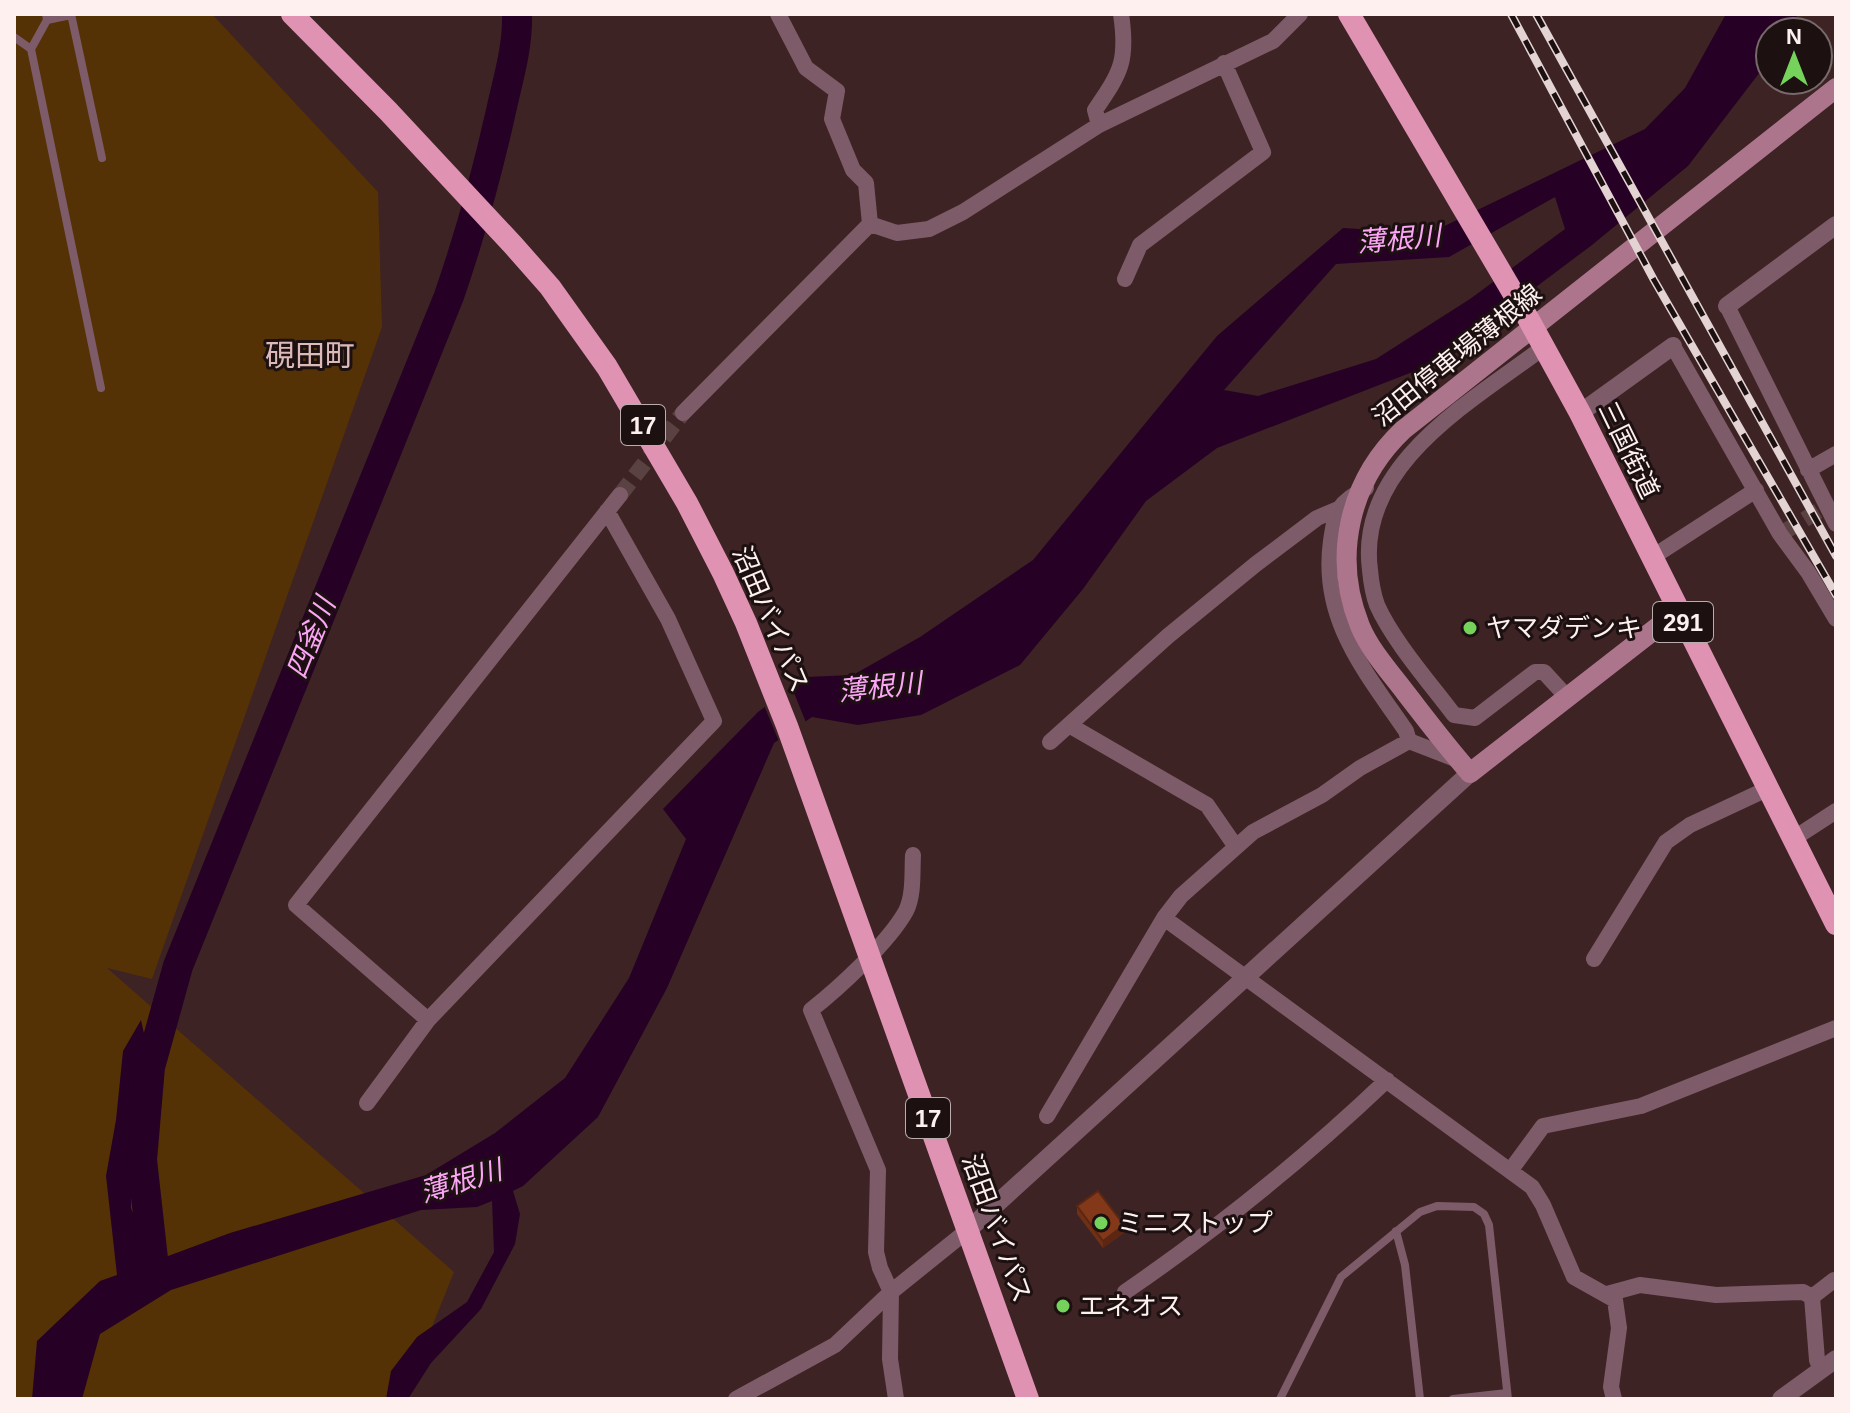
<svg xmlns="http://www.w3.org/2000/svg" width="1850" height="1413" font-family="Helvetica,'Noto Sans JP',sans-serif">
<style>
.green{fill:#543206}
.water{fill:#260025;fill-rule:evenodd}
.pier{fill:#3d2324}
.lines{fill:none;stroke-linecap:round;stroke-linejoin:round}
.river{stroke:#260025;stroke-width:30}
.minor-tunnel{stroke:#5a4243;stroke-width:16;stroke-dasharray:16 8;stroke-linecap:butt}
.service{stroke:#7e5b69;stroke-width:8}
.minor{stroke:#7e5b69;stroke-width:16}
.tertiary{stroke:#7e5b69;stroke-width:18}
.secondary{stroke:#ad758c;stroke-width:20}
.trunk{stroke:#e092b2;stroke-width:22}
.rail-casing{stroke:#e4d3d3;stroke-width:8}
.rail{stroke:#1c1011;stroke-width:5;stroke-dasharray:15;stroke-linecap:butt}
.wall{fill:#703016}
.shaded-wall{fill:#5b2712}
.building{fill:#823819;stroke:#5b2712;stroke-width:2}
.poi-dot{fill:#75d25b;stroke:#1c1011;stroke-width:3}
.labels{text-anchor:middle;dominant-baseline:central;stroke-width:6;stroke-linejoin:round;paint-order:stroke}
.shield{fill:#1c1011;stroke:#bbadad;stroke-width:2}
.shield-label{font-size:24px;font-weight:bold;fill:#fff0f0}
.street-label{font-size:26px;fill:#fff0f0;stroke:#1c1011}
.poi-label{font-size:26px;fill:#fff0f0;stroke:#1c1011;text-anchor:start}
.water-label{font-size:28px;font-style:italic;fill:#fba6f5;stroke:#1c1011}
.quarter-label{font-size:30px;fill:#ddbaba;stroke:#1c1011}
</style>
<rect width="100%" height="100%" fill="#3d2324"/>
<!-- green -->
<path class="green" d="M 14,14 L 212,14 L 378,192 L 382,327 L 152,979 L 107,968 L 454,1272 L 403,1399 L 14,1399 Z"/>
<!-- water -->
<path class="water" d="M 1726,14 L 1798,14 L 1787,32 L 1770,32 L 1770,59 L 1688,166 L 1592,245 L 1433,364 L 1217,448 L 1146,501 L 1083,589 L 1020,665 L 921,715 L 858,725 L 812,717 L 774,743 L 667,988 L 598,1117 L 523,1186 L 513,1191 L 520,1214 L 515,1244 L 481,1309 L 431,1363 L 408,1399 L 386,1399 L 391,1371 L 417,1337 L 467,1302 L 494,1252 L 492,1201 L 477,1207 L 421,1210 L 171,1290 L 100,1334 L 82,1399 L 32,1399 L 37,1341 L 100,1281 L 117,1275 L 106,1176 L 116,1120 L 123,1051 L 141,1020 L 145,1038 L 134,1097 L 131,1208 L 152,1262 L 230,1233 L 426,1175 L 495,1133 L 565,1078 L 629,978 L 686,839 L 663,809 L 758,712 L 805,677 L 853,675 L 920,637 L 1033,560 L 1217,336 L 1343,228 L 1430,233 L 1645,129 L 1685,88 ZM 1555,197 L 1565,229 L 1470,299 L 1376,359 L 1258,396 L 1224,390 L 1336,264 L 1449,257 Z"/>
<!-- pier -->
<path class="pier" d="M 790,683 L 807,725 L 780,744 L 763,703 Z"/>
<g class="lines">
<!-- river -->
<path class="river" d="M 154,1268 L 142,1160 L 150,1067 L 178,966 L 449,296 C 470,235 487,174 501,111 C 508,79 518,47 517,14"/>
<!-- minor-tunnel -->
<path class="minor-tunnel" d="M 620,495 L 683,413
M 1784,532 L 1820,510"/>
<!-- service -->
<path class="service" d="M 46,14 L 47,20 L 31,49 L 101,388
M 71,14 L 102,158
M 47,20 L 71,15
M 14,37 L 31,49
M 1396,1231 L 1405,1265 L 1420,1399
M 1280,1399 L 1341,1277 L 1420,1212 L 1437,1206 L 1474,1207 L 1484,1214 L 1489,1225 L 1508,1399
M 1453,1399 L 1507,1393"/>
<!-- minor -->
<path class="minor" d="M 778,14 L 806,68 L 837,91 L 832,119 L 853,170 L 866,183 L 870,224
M 1099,125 L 1095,110 C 1121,72 1128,61 1121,14
M 870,224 L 897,233 L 929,229 L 963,212 L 1099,125 L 1273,41 L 1300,14
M 1125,279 L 1140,245 L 1263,152 L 1224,63
M 1727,306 L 1836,524
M 1673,346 L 1780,534 L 1808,572 L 1836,619
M 1544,347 C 1472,401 1356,465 1370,570 C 1371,581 1373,594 1377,605 C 1393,641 1430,683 1454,715 L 1475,718 L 1535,672 L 1544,672 L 1567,697
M 683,413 L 870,224
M 1808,470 L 1836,454
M 1366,488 C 1338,504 1336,508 1331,541 C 1320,619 1365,671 1406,731 L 1409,741
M 1651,558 L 1756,490
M 1069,725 L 1207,805 L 1236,847
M 1050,742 L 1168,636 L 1256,564 L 1317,518 L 1338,509
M 1793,839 L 1836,811
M 1164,918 L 1532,1187 L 1543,1205 L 1574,1277 L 1615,1300 L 1619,1328 L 1611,1387 L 1614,1399
M 1594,959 L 1666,842 L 1690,825 L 1767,789
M 428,1020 L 296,905 L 620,495
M 367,1103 L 428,1020 L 714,721 L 668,619 L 607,511
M 1047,1116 L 1164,918 L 1181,896 L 1253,832 L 1322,795 L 1360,768 L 1409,741 L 1458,760
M 1510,1171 L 1543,1126 L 1641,1106 L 1836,1028
M 1125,1292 C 1217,1229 1306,1157 1387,1080
M 1607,1294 L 1640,1285 L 1716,1295 L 1803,1292 L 1812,1297
M 1821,1370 L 1817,1360 L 1812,1297 L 1834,1280
M 736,1399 L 835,1345 L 891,1292 L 968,1230
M 896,1399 L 890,1359 L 891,1292 L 880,1268 L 876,1252 L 878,1170 L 811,1010 C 839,988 889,942 906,911 C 914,895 912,873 913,855"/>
<!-- tertiary -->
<path class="tertiary" d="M 1727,306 L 1836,225
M 1580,413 L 1673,346
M 968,1230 L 1470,773
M 1781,1399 L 1836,1359"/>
<!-- secondary -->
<path class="secondary" d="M 1677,612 L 1470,773 C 1447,747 1426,719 1405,692 C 1389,671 1370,650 1360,626 C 1332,557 1349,481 1403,430 L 1836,88"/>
<!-- trunk -->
<path class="trunk" d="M 292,14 L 388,111 L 513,245 L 550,287 L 607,367 L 687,503 L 723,573 L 746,623 L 787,726 L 1028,1399
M 1349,14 L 1529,320 L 1580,413 L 1836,924"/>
<defs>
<path id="rail" d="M 1511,14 L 1654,280 L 1836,595
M 1536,14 L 1836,556"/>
</defs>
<!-- rail casing -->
<use href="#rail" class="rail-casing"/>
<!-- rail -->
<use href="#rail" class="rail"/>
</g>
<!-- wall -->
<path class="wall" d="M 1077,1206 L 1124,1233 L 1103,1248 L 1077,1214 Z"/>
<!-- shaded-wall -->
<path class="shaded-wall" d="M 1124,1225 L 1124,1233 L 1103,1248 L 1103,1241 Z"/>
<!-- building -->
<path class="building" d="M 1098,1191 L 1124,1225 L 1103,1241 L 1077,1206 Z"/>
<!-- markers -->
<g class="poi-dot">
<circle cx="1470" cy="628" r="8"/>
<circle cx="1101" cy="1223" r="8"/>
<circle cx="1063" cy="1306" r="8"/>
</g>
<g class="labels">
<!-- shield labels -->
<g class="shield">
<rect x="621" y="405" width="44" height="40" rx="6"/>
<rect x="1653" y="602" width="60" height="40" rx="6"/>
<rect x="906" y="1098" width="44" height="40" rx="6"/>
</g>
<g class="shield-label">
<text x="643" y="425">17</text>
<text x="1683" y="622">291</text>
<text x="928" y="1118">17</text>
</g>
<!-- street labels -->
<g class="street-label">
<text transform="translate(1457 355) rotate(-39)">沼田停車場薄根線</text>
<text transform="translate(1629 450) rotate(64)">三国街道</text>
<text transform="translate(771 619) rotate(67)">沼田バイパス</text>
<text transform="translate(997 1228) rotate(70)">沼田バイパス</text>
</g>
<!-- poi labels -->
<g class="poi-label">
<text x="1486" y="628">ヤマダデンキ</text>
<text x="1117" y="1223">ミニストップ</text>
<text x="1079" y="1306">エネオス</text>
</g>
<!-- water labels -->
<g class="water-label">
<text transform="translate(1399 239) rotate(-5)">薄根川</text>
<text transform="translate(311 638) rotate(-68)">四釜川</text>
<text transform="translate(880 687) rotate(-6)">薄根川</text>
<text transform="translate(461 1181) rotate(-17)">薄根川</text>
</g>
<!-- quarter labels -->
<g class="quarter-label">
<text x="310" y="355">硯田町</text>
</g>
</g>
<!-- border -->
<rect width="1850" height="1413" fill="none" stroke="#fff0f0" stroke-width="32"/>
<!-- north arrow -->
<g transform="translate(1794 56)"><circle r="38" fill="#1c1011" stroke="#776a6a" stroke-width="2"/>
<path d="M0-6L14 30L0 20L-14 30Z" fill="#75d25b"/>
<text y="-12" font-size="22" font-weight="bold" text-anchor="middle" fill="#fff0f0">N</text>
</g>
</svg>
